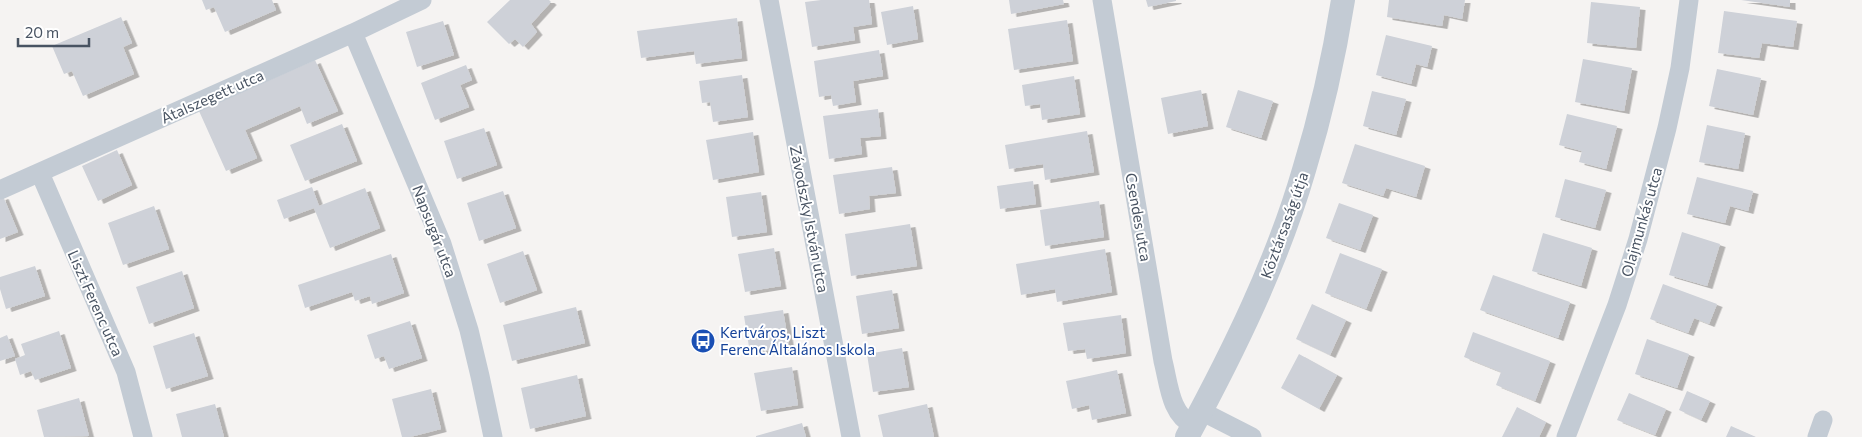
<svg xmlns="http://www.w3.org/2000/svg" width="1862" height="437" font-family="Commissioner,sans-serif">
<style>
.building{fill:#ced1d8;filter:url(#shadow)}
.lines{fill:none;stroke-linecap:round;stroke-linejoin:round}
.minor{stroke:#c3cbd4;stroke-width:19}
.tertiary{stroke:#c3cbd4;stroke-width:24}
.labels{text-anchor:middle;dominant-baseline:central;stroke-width:4;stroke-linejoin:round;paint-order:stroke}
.street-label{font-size:15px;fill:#485362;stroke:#fff}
.transit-label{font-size:15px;fill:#164399;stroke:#fff;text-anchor:start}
</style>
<defs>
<filter id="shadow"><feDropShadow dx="5.5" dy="3" stdDeviation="0" flood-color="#0004"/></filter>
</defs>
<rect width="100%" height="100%" fill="#f5f3f2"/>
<!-- building -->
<path class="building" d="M 202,0 L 272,0 L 276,10 L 225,32 L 214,7 L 206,10 Z
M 510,0 L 549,0 L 551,2 L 531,24 L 537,32 L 523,47 L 515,39 L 509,44 L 487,22 Z
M 821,0 L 869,0 L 872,24 L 853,27 L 855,40 L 812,47 L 805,2 Z
M 1009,0 L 1063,0 L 1064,4 L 1011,14 Z
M 1146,0 L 1176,0 L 1176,1 L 1148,7 Z
M 1389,0 L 1465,0 L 1462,19 L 1444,15 L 1442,26 L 1387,17 Z
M 1741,0 L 1790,0 L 1790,7 Z
M 1591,2 L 1640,7 L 1636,48 L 1587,43 Z
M 913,6 L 918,39 L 887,45 L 881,12 Z
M 1724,11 L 1797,21 L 1793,47 L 1762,43 L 1759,58 L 1718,53 Z
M 121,17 L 132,43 L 123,47 L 134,74 L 83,96 L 72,71 L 64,74 L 52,46 Z
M 737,18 L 742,58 L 696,64 L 694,51 L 641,58 L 637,31 Z
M 1067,20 L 1073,61 L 1014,70 L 1008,29 Z
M 443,21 L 454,55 L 417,67 L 406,32 Z
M 1386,35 L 1432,46 L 1427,67 L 1416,64 L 1411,84 L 1376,75 Z
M 879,50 L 883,76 L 853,81 L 856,102 L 833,106 L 831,95 L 819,97 L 814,61 Z
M 1583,59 L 1632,68 L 1624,111 L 1575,102 Z
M 315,60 L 338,111 L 307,124 L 300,106 L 245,130 L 257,158 L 226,171 L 199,111 Z
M 466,65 L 472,80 L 460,85 L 469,107 L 435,120 L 421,83 Z
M 1717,69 L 1761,78 L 1753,115 L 1709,106 Z
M 742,75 L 748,117 L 713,122 L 710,102 L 702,103 L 699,81 Z
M 1074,76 L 1080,114 L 1042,120 L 1040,104 L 1025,106 L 1022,85 Z
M 1201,90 L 1208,126 L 1168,134 L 1161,98 Z
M 1238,90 L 1273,101 L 1261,138 L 1226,127 Z
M 1372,91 L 1406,99 L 1396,135 L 1363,126 Z
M 878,109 L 881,136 L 860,138 L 862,154 L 829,159 L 823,116 Z
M 1567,114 L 1617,126 L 1606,169 L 1579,162 L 1582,151 L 1559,145 Z
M 342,124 L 357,161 L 305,181 L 290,145 Z
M 1707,125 L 1745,133 L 1738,169 L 1699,162 Z
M 484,128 L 497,165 L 457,179 L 444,141 Z
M 1087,131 L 1094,172 L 1045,180 L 1043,164 L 1009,169 L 1005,145 Z
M 753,132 L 759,172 L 713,180 L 706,140 Z
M 1355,144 L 1425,166 L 1416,197 L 1386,188 L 1383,196 L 1342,183 Z
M 117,150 L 132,185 L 98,201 L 82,166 Z
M 892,167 L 896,193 L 869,196 L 870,209 L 839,214 L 833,175 Z
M 1697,177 L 1753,191 L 1748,211 L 1730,206 L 1725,223 L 1687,214 Z
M 1565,179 L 1606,190 L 1595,228 L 1555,217 Z
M 1033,181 L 1036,204 L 1000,209 L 997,186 Z
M 312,187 L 319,206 L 365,188 L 380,228 L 330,248 L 314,208 L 284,219 L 277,200 Z
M 503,191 L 516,228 L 479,241 L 467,203 Z
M 761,192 L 767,232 L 732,237 L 726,197 Z
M 3,196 L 18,232 L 0,239 L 0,197 Z
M 1099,201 L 1104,237 L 1045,246 L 1040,210 Z
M 1339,203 L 1373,215 L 1360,250 L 1326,238 Z
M 154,206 L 169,249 L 123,265 L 108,223 Z
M 910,224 L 917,266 L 851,276 L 845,234 Z
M 1682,232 L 1720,244 L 1707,286 L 1669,275 Z
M 1543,233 L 1592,248 L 1581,286 L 1532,271 Z
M 774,248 L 781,286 L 745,292 L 738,254 Z
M 1105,249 L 1112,292 L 1057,302 L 1055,289 L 1021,295 L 1016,264 Z
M 523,251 L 537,290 L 500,303 L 487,264 Z
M 1340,253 L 1382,269 L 1366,309 L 1325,293 Z
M 391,254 L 404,293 L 372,304 L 370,296 L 355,301 L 352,292 L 305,308 L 298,285 Z
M 35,266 L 45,296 L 6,309 L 0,289 L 0,277 Z
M 182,271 L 194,308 L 149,324 L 136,287 Z
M 1493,275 L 1570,302 L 1558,338 L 1480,310 Z
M 1663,284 L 1717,304 L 1709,324 L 1694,318 L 1688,333 L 1650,319 Z
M 892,290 L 899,328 L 862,334 L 856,296 Z
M 1312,304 L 1346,320 L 1330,355 L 1296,339 Z
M 576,307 L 585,343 L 512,361 L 503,325 Z
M 783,310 L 789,347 L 750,353 L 744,316 Z
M 1121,315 L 1126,353 L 1087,359 L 1085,349 L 1068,351 L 1063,323 Z
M 410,321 L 422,358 L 389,369 L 384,356 L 375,359 L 367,335 Z
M 59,331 L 71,368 L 35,380 L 31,371 L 20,375 L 15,359 L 25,355 L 21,344 Z
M 1473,332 L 1550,361 L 1535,401 L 1496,385 L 1501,372 L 1464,357 Z
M 194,333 L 208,376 L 166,389 L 153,346 Z
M 7,335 L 15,356 L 0,361 L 0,338 Z
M 1647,339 L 1689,354 L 1677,388 L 1635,374 Z
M 902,348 L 909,387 L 873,392 L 867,354 Z
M 1299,354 L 1337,375 L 1319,409 L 1281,388 Z
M 792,367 L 798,405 L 761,411 L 754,373 Z
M 1117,370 L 1126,413 L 1092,420 L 1089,405 L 1072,409 L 1066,381 Z
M 577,375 L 586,416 L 530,429 L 521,388 Z
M 431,389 L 441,429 L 410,437 L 402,437 L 392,399 Z
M 1687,391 L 1710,401 L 1701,420 L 1679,410 Z
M 1629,393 L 1666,409 L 1655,435 L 1617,420 Z
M 79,398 L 89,436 L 44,437 L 37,410 Z
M 215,404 L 224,437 L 182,437 L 176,414 Z
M 927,404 L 934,437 L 883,437 L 878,415 Z
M 1517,407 L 1546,422 L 1539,437 L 1502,437 Z
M 802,423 L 806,437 L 756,437 L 756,436 Z
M 1731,426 L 1756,437 L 1726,437 Z"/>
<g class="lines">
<!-- minor -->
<path class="minor" d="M 769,0 L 851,437
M 1102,0 L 1163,361 C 1169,384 1170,414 1193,425
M 353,33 L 442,244 L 469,330 L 480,376 L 493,437
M 40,173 L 126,372 L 143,437
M 0,190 L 353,33 L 422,0
M 1201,411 L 1252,437
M 1566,437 L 1617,305 L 1638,239 L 1667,128 L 1680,68 L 1689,0
M 1817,437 L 1823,420"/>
<!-- tertiary -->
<path class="tertiary" d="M 1187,437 C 1233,352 1277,263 1304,170 C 1321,115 1334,57 1343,0"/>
</g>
<!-- icons -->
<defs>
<symbol id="bus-disc" viewBox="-11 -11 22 22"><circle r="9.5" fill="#1a4fb4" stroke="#fff"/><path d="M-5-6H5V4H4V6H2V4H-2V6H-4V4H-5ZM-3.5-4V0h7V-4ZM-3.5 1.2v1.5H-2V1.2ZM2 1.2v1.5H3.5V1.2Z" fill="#fff"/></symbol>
</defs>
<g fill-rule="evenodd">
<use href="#bus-disc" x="689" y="327" width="28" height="28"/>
</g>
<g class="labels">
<!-- street labels -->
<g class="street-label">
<text transform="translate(212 96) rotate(-24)">Átalszegett utca</text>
<text transform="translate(1139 217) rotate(80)">Csendes utca</text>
<text transform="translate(810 219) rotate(79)">Závodszky István utca</text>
<text transform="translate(1641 222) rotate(-74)">Olajmunkás utca</text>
<text transform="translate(1284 225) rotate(-70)">Köztársaság útja</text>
<text transform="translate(435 231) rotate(69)">Napsugár utca</text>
<text transform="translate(96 303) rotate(66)">Liszt Ferenc utca</text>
</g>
<!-- transit labels -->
<g class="transit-label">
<text x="720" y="332">Kertváros, Liszt<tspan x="720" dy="17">Ferenc Általános Iskola</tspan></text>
</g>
</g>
<!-- scale -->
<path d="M18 38v8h71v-8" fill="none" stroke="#485362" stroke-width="2.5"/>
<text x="25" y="38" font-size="15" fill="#485362" stroke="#ffffff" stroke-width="4" paint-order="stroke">20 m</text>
</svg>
